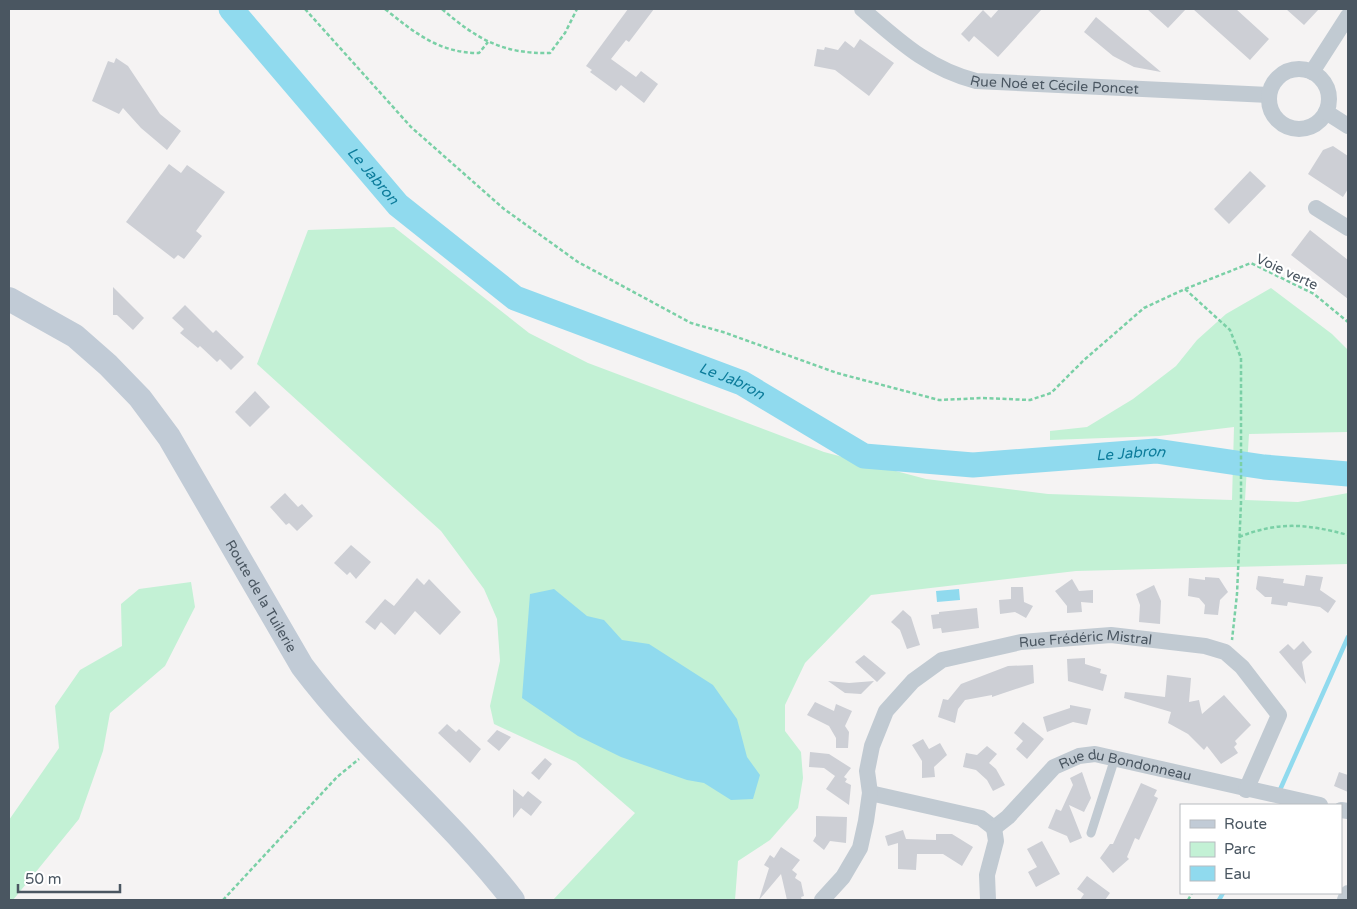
<svg xmlns="http://www.w3.org/2000/svg" width="1357" height="909" font-family="'Varela Round',sans-serif">
<style>
.green{fill:#c3f1d5}
.water{fill:#90daee}
.lines{fill:none;stroke-linecap:round;stroke-linejoin:round}
.stream{stroke:#90daee;stroke-width:4.5}
.river{stroke:#90daee;stroke-width:25}
.building{fill:#cdcfd5}
.path{stroke:#7ad0a6;stroke-width:2.5;stroke-dasharray:4 2.5;stroke-linecap:butt}
.lane{stroke:#c1cad2;stroke-width:9}
.street{stroke:#c1cad2;stroke-width:16}
.secondary{stroke:#c1cbd6;stroke-width:24}
.labels{text-anchor:middle;dominant-baseline:central;stroke-width:4.5;stroke-linejoin:round;paint-order:stroke}
.street-label{font-size:14px;fill:#4a5661;stroke:#fff}
.water-label{font-size:15px;font-style:italic;fill:#0c7c9b;stroke:#fff}
</style>
<rect width="100%" height="100%" fill="#f5f3f3"/>
<!-- green -->
<path class="green" d="M 394,227 L 529,333 L 588,363 L 824,452 L 926,479 L 1048,494 L 1232,500 L 1234,427 L 1159,436 L 1050,440 L 1050,431 L 1087,427 L 1133,399 L 1176,366 L 1197,340 L 1226,314 L 1271,288 L 1332,334 L 1348,350 L 1348,432 L 1249,434 L 1245,500 L 1298,502 L 1348,493 L 1348,564 L 1076,571 L 871,595 L 805,663 L 785,705 L 785,731 L 801,752 L 803,778 L 798,808 L 770,840 L 738,861 L 735,900 L 553,900 L 635,813 L 576,762 L 494,724 L 490,706 L 500,661 L 497,619 L 484,589 L 441,531 L 257,364 L 308,230 Z
M 191,582 L 195,607 L 165,666 L 110,713 L 103,751 L 79,819 L 13,900 L 9,900 L 9,820 L 59,748 L 55,706 L 80,670 L 122,646 L 121,604 L 139,589 Z"/>
<!-- water -->
<path class="water" d="M 554,589 L 587,616 L 604,620 L 622,640 L 649,644 L 713,685 L 737,719 L 747,757 L 760,775 L 753,799 L 731,800 L 704,783 L 687,780 L 621,757 L 578,736 L 522,698 L 530,594 Z
M 959,589 L 960,600 L 937,602 L 936,591 Z"/>
<g class="lines">
<!-- stream -->
<path class="stream" d="M 1279,792 L 1348,637
M 1219,900 L 1223,893"/>
<!-- river -->
<path class="river" id="s1" d="M 231,9 L 398,205 L 515,298 L 742,383 L 864,456 L 973,465 L 1156,451 L 1264,467 L 1348,474"/>
</g>
<!-- building -->
<path class="building" d="M 628,9 L 654,9 L 629,42 L 626,40 L 611,59 L 636,77 L 641,71 L 658,84 L 644,103 L 621,85 L 616,91 L 590,72 L 592,70 L 586,66 Z
M 999,9 L 1042,9 L 998,57 L 974,36 L 969,42 L 961,34 L 983,10 L 991,18 Z
M 1147,9 L 1186,9 L 1168,28 Z
M 1193,9 L 1236,9 L 1269,39 L 1250,60 Z
M 1286,9 L 1319,9 L 1304,25 Z
M 1096,17 L 1161,72 L 1134,67 L 1113,56 L 1084,32 Z
M 860,39 L 894,63 L 869,96 L 835,70 L 814,66 L 817,49 L 824,50 L 825,47 L 838,50 L 845,41 L 854,48 Z
M 116,58 L 128,66 L 160,114 L 181,131 L 167,150 L 141,128 L 123,108 L 119,114 L 92,101 L 108,61 L 114,63 Z
M 1333,146 L 1348,156 L 1348,189 L 1343,197 L 1308,174 L 1323,150 Z
M 169,164 L 181,173 L 187,165 L 225,192 L 196,231 L 202,236 L 184,259 L 178,255 L 174,259 L 126,222 Z
M 1250,171 L 1266,186 L 1229,224 L 1214,209 Z
M 1310,230 L 1348,260 L 1348,299 L 1291,255 Z
M 113,287 L 144,318 L 133,330 L 117,315 L 113,315 Z
M 185,305 L 213,333 L 216,330 L 244,357 L 231,370 L 220,359 L 217,362 L 200,346 L 198,348 L 180,333 L 184,329 L 172,318 Z
M 255,391 L 270,407 L 250,427 L 235,412 Z
M 285,493 L 298,507 L 302,504 L 313,516 L 297,531 L 289,523 L 286,525 L 270,507 Z
M 351,545 L 371,562 L 356,579 L 350,572 L 347,575 L 334,563 Z
M 1306,575 L 1323,577 L 1320,590 L 1336,601 L 1328,613 L 1320,607 L 1288,602 L 1287,606 L 1271,604 L 1272,597 L 1265,597 L 1256,589 L 1258,576 L 1284,579 L 1283,583 L 1304,586 Z
M 1205,577 L 1219,578 L 1228,592 L 1220,600 L 1218,615 L 1204,614 L 1205,605 L 1199,598 L 1188,596 L 1189,578 L 1205,580 Z
M 417,578 L 424,585 L 429,579 L 461,612 L 440,635 L 415,611 L 395,635 L 381,622 L 375,630 L 365,622 L 385,599 L 394,606 Z
M 1072,579 L 1079,591 L 1093,590 L 1093,603 L 1081,602 L 1082,612 L 1067,613 L 1067,606 L 1055,591 Z
M 1154,585 L 1161,601 L 1160,624 L 1139,622 L 1140,605 L 1136,594 Z
M 1011,587 L 1023,587 L 1024,602 L 1033,606 L 1026,618 L 1015,612 L 1000,614 L 999,600 L 1011,599 Z
M 977,608 L 979,628 L 942,633 L 941,628 L 933,629 L 931,615 L 939,614 L 939,612 Z
M 903,610 L 911,617 L 920,645 L 907,649 L 900,630 L 891,622 Z
M 1303,641 L 1312,652 L 1302,662 L 1306,684 L 1279,652 L 1288,644 L 1294,650 Z
M 864,655 L 886,673 L 877,682 L 855,662 Z
M 1085,658 L 1085,664 L 1101,669 L 1100,673 L 1107,675 L 1103,691 L 1068,681 L 1067,659 Z
M 1033,665 L 1034,683 L 992,697 L 992,695 L 965,700 L 958,709 L 955,723 L 938,717 L 943,699 L 948,700 L 961,684 L 1008,666 Z
M 1167,675 L 1191,678 L 1189,702 L 1199,700 L 1202,714 L 1224,695 L 1251,725 L 1235,741 L 1237,744 L 1234,747 L 1238,753 L 1221,764 L 1207,746 L 1204,750 L 1188,734 L 1168,723 L 1171,712 L 1124,698 L 1125,692 L 1165,697 Z
M 828,681 L 849,683 L 874,681 L 861,694 L 845,693 Z
M 815,702 L 834,711 L 836,704 L 852,711 L 845,726 L 849,732 L 848,748 L 836,748 L 836,738 L 829,726 L 807,715 Z
M 1070,705 L 1091,709 L 1087,725 L 1073,722 L 1047,732 L 1043,717 L 1070,708 Z
M 1023,722 L 1044,739 L 1027,759 L 1016,749 L 1023,741 L 1014,733 Z
M 447,724 L 456,732 L 459,729 L 481,749 L 470,763 L 438,733 Z
M 497,730 L 511,737 L 499,751 L 487,741 Z
M 923,739 L 929,749 L 940,743 L 947,755 L 934,767 L 935,777 L 922,778 L 922,761 L 912,745 Z
M 987,746 L 997,754 L 989,763 L 996,769 L 1005,785 L 993,791 L 987,780 L 976,770 L 963,767 L 966,753 L 977,755 Z
M 810,752 L 829,754 L 851,768 L 844,777 L 847,779 L 845,782 L 851,785 L 849,805 L 826,789 L 835,776 L 824,768 L 809,767 Z
M 545,758 L 552,764 L 539,780 L 531,773 Z
M 1082,772 L 1091,798 L 1084,812 L 1069,805 L 1082,838 L 1070,843 L 1067,836 L 1048,828 L 1056,809 L 1061,811 L 1073,785 L 1070,778 Z
M 1339,772 L 1348,775 L 1348,792 L 1334,786 Z
M 1141,783 L 1157,790 L 1154,796 L 1158,798 L 1139,840 L 1135,838 L 1127,857 L 1129,859 L 1113,873 L 1100,858 L 1110,844 L 1113,844 Z
M 513,789 L 523,797 L 528,791 L 542,802 L 531,816 L 521,808 L 513,818 Z
M 816,816 L 847,817 L 846,843 L 830,841 L 824,850 L 813,841 L 816,836 Z
M 903,830 L 906,839 L 936,840 L 936,834 L 952,834 L 973,847 L 962,866 L 943,854 L 917,854 L 916,870 L 898,869 L 898,843 L 888,846 L 885,836 Z
M 1042,841 L 1060,874 L 1036,887 L 1028,872 L 1037,867 L 1027,849 Z
M 781,847 L 800,860 L 792,870 L 797,874 L 795,878 L 801,882 L 804,896 L 801,897 L 802,900 L 787,900 L 781,874 L 759,900 L 769,868 L 764,865 L 770,855 L 774,858 Z
M 1087,876 L 1110,893 L 1105,900 L 1080,900 L 1084,894 L 1077,889 Z"/>
<g class="lines">
<!-- path -->
<path class="path" d="M 305,9 L 411,127 L 504,209 L 578,262 L 691,323 L 723,332 L 837,373 L 939,400 L 983,398 L 1030,400 L 1051,393 L 1084,360 L 1144,308 L 1185,289 L 1251,263 L 1314,294 L 1348,322
M 385,9 C 415,33 439,53 479,53 L 488,42
M 442,9 C 477,39 502,54 550,53 L 565,33 L 577,9
M 1185,289 L 1230,330 L 1241,358 L 1241,503 L 1237,594 L 1232,640
M 1239,537 C 1279,521 1307,524 1348,535
M 223,900 L 337,777 L 359,759
M 1188,900 L 1192,893"/>
<!-- lane -->
<path class="lane" d="M 1091,833 L 1115,758"/>
<!-- street -->
<g class="street">
<path id="s2" d="M 862,9 C 898,40 928,69 976,81 L 1269,95"/>
<circle cx="1299" cy="99" r="30"/>
<path d="M 1312,72 L 1348,16"/>
<path d="M 1326,112 L 1348,126"/>
<path d="M 1316,208 L 1348,228"/>
<path id="s3" d="M 870,793 L 981,818 L 994,828 L 1008,817 L 1054,767 L 1079,756 L 1095,754 L 1320,805"/>
<path d="M 1341,810 L 1348,811"/>
<path id="s4" d="M 822,900 L 843,877 L 860,848 L 866,821 L 870,793 L 867,771 L 872,746 L 886,711 L 913,681 L 942,660 L 1021,642 L 1111,635 L 1205,646 L 1225,652 L 1242,667 L 1279,715 L 1246,790"/>
<path d="M 988,900 L 987,875 L 996,841 L 994,828"/>
<path d="M 1345,900 L 1348,893"/>
</g>
<!-- secondary -->
<path class="secondary" id="s5" d="M 9,299 L 75,336 L 108,365 L 140,398 L 169,437 L 302,666 C 365,750 449,817 513,900"/>
</g>
<g class="labels">
<!-- street labels -->
<g class="street-label">
<text stroke="none"><textPath href="#s2" startOffset="215">Rue Noé et Cécile Poncet</textPath></text>
<text transform="translate(1287 272) rotate(25)">Voie verte</text>
<text stroke="none"><textPath href="#s5" startOffset="398">Route de la Tuilerie</textPath></text>
<text stroke="none"><textPath href="#s4" startOffset="428">Rue Frédéric Mistral</textPath></text>
<text stroke="none"><textPath href="#s3" startOffset="290">Rue du Bondonneau</textPath></text>
</g>
<!-- water labels -->
<g class="water-label">
<text stroke="none"><textPath href="#s1" startOffset="219">Le Jabron</textPath></text>
<text stroke="none"><textPath href="#s1" startOffset="639">Le Jabron</textPath></text>
<text stroke="none"><textPath href="#s1" startOffset="1059">Le Jabron</textPath></text>
</g>
</g>
<!-- border -->
<rect width="1357" height="909" fill="none" stroke="#4a5661" stroke-width="20"/>
<!-- legend -->
<rect x="1180" y="804" width="162" height="90" fill="#ffffff" stroke="#b7bbc0"/>
<rect x="1190" y="820" width="25" height="8" fill="#c1cbd6" stroke="#b7bbc0"/>
<text x="1224" y="829" font-size="15" fill="#4a5661">Route</text>
<rect x="1190" y="842" width="25" height="15" fill="#c3f1d5" stroke="#b7bbc0"/>
<text x="1224" y="854" font-size="15" fill="#4a5661">Parc</text>
<rect x="1190" y="866" width="25" height="15" fill="#90daee" stroke="#b7bbc0"/>
<text x="1224" y="879" font-size="15" fill="#4a5661">Eau</text>
<!-- scale -->
<path d="M18 884v8h102v-8" fill="none" stroke="#4a5661" stroke-width="2.5"/>
<text x="25" y="884" font-size="15" fill="#4a5661" stroke="#ffffff" stroke-width="4" paint-order="stroke">50 m</text>
</svg>
